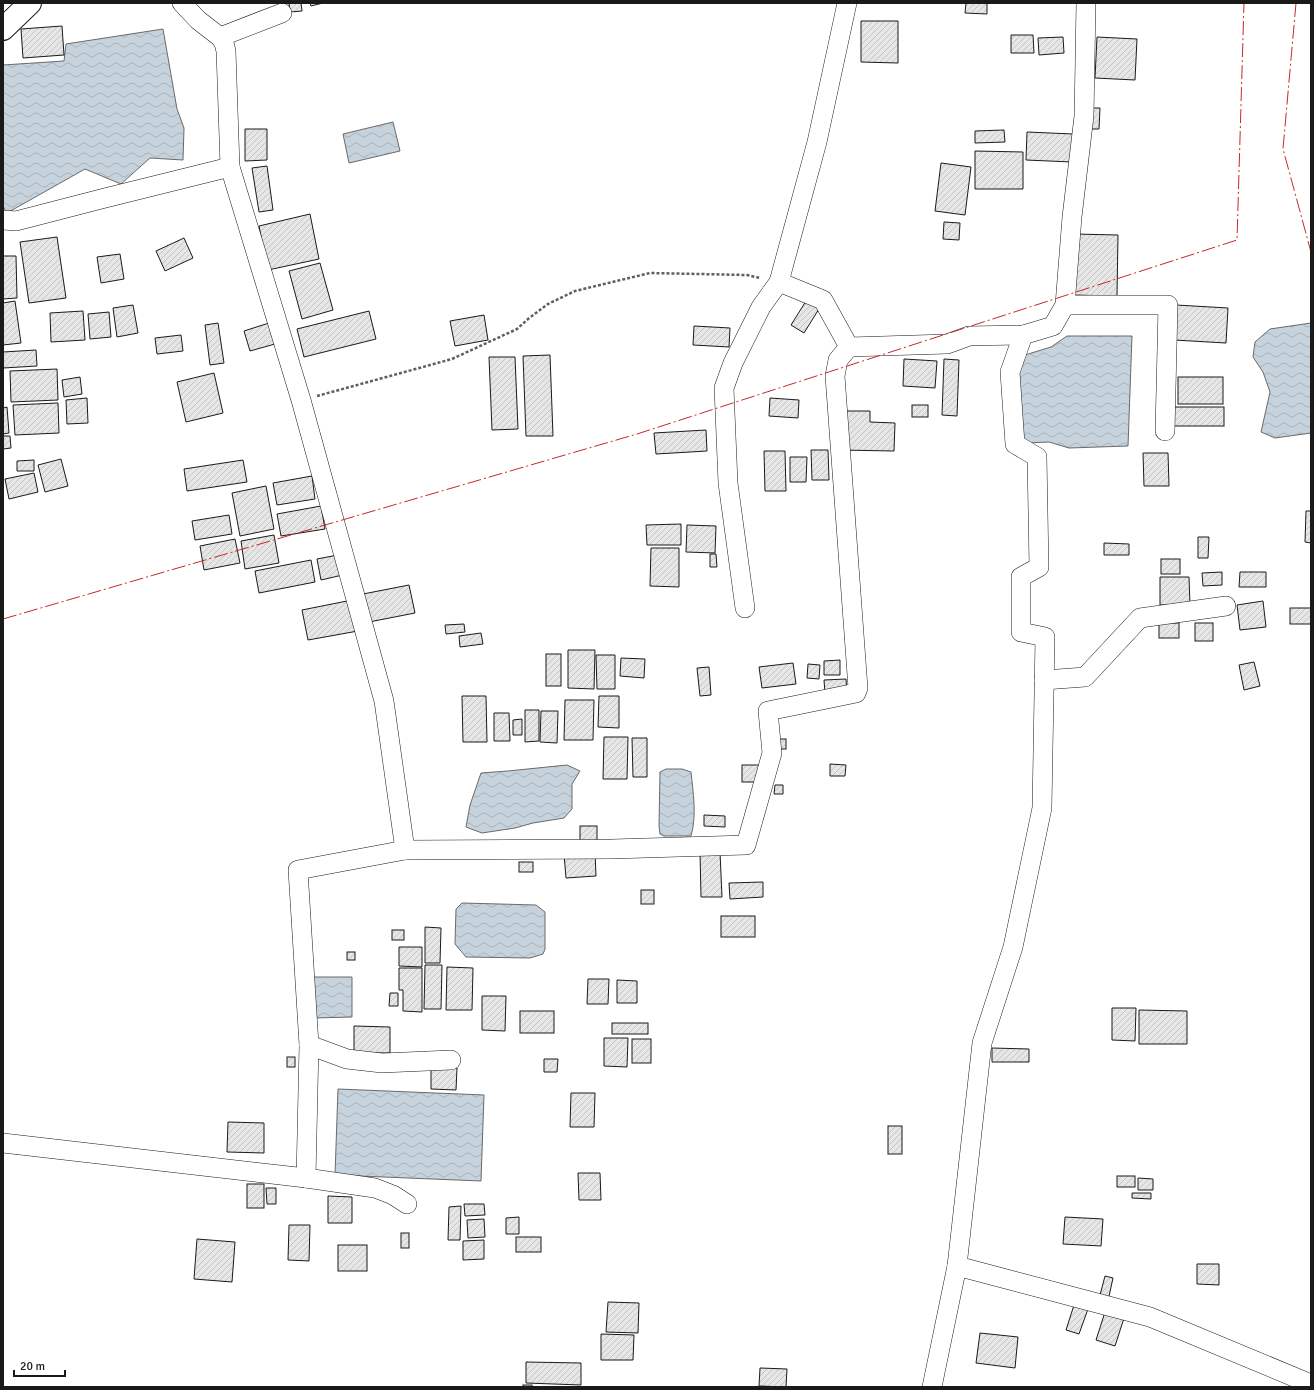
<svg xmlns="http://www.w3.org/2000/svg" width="1314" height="1390" viewBox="0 0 1314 1390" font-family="Signika,sans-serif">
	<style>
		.water { fill: url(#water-waves); stroke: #6a6a6a }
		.building { fill: url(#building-hatch); stroke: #1a1a1a }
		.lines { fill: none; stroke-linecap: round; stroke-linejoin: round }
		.minor-casing { stroke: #1a1a1a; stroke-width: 20 }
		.highway-casing { stroke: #1a1a1a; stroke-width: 24 }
		.path { stroke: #5f5f5f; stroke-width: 2.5; stroke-dasharray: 3 2; stroke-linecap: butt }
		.minor { stroke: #fff; stroke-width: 19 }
		.highway { stroke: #fff; stroke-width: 22 }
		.power { stroke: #c62828; stroke-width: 1; stroke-dasharray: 14 3 2 3; stroke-linecap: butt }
	</style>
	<defs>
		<pattern id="water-waves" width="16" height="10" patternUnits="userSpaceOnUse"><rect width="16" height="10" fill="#c6d2dc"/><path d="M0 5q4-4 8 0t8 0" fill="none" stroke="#aab4bc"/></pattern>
		<pattern id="building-hatch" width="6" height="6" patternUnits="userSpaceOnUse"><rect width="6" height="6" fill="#e6e6e6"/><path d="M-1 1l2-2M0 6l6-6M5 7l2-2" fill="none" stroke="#c5c5c5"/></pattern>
	</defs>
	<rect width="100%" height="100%" fill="#fff"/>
	<!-- water -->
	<g class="water">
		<polygon points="163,29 177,109 184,128 183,160 150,158 121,184 85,169 7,213 3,206 3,65 64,61 66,44"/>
		<polygon points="393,122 400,151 349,163 343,134"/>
		<polygon points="1311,323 1311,433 1275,438 1261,432 1270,392 1263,372 1253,357 1255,342 1270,329"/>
		<polygon points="1067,336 1132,336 1128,446 1069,448 1049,442 1026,443 1018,431 1018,364 1025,355 1051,347"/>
		<polygon points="567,765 580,771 572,784 572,809 564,818 533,823 515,828 482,833 466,827 470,805 481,773 508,771"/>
		<path d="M666 769H682L691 772C693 792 697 815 691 836H664L660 834 659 826 660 772Z"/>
		<polygon points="462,903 536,905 545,912 545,949 543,954 530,958 466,957 455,944 456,909"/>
		<polygon points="313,977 352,977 352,1017 314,1018"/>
		<polygon points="338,1089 484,1095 481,1181 335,1175"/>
	</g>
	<!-- building -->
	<g class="building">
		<polygon points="289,3 301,3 302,11 290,12"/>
		<polygon points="310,3 323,3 311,6"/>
		<polygon points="966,3 987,3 987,14 965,13"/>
		<polygon points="861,21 898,21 898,63 861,62"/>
		<polygon points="62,26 64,55 23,58 21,29"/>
		<polygon points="1011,35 1033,35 1034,53 1011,53"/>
		<polygon points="1063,37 1064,53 1039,55 1038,38"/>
		<polygon points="1097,37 1137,39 1135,80 1095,78"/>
		<polygon points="1086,108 1100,108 1099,129 1086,129"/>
		<polygon points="245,129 267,129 267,160 245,161"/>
		<polygon points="1004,130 1005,142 975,143 975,131"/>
		<polygon points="1027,132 1073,134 1072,162 1026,160"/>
		<polygon points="975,151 1023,152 1023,189 975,189"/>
		<polygon points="941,163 971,167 965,215 935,211"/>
		<polygon points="267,166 273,210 259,212 252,168"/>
		<polygon points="310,214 319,259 268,270 259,226"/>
		<polygon points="944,222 960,223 959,240 943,239"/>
		<polygon points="1074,234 1118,235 1117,296 1072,295"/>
		<polygon points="57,237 66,298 29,303 20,242"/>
		<polygon points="184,238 193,258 165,271 156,251"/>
		<polygon points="120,254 124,279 101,283 97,257"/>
		<polygon points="3,256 16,256 17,298 3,299"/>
		<polygon points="320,263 333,310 302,319 289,271"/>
		<polygon points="15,301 21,343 3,345 3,303"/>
		<polygon points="806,301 819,309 804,333 791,325"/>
		<polygon points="133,305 138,333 117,337 113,308"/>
		<polygon points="1176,305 1228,308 1226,343 1174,340"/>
		<polygon points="83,311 85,340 51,342 50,313"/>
		<polygon points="369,311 376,339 304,357 297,329"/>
		<polygon points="109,312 111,337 90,339 88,314"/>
		<polygon points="484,315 488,340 455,346 450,321"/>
		<polygon points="218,323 224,363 210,365 205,325"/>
		<polygon points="269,323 275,344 250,351 244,331"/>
		<polygon points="694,326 730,328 729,347 693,345"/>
		<polygon points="181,335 183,351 157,354 155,338"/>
		<polygon points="36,350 37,366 3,368 3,352"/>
		<polygon points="550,355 553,436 526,436 523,356"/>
		<polygon points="489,357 515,357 518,429 492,430"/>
		<polygon points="904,359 937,361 935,388 903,386"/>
		<polygon points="944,359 959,360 957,416 942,415"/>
		<polygon points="57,369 58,400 11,402 10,371"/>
		<polygon points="214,373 223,413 186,422 177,382"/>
		<polygon points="80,377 82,394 64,397 62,380"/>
		<rect x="1178" y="377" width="45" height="27"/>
		<polygon points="87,398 88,423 67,424 66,400"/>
		<polygon points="770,398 799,400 798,418 769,416"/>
		<polygon points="58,403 59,433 15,435 13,405"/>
		<rect x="912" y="405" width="16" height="12"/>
		<polygon points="7,407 9,433 3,434 3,408"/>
		<rect x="1174" y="407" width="50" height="19"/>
		<polygon points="840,411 870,411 870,422 895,423 894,451 839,450"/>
		<polygon points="706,430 707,451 656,454 654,433"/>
		<polygon points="3,436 10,436 11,448 3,449"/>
		<polygon points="811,450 828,450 829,480 812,480"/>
		<polygon points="764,451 785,451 786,491 765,491"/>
		<polygon points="1143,453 1168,453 1169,486 1144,486"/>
		<polygon points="790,457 807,457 806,482 790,482"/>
		<polygon points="61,459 68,486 45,492 38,465"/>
		<polygon points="34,460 34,471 17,471 17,461"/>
		<polygon points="243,460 247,482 187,491 184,469"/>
		<polygon points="34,473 38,492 9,499 5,479"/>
		<polygon points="312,476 315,499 277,505 273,483"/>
		<polygon points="266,486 274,529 240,536 232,493"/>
		<polygon points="321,506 325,529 281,536 277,514"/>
		<polygon points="1306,511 1311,511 1311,543 1305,542"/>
		<polygon points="229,515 232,534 195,540 192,521"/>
		<polygon points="681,524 681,545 647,545 646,525"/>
		<polygon points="687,525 716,526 715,553 686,552"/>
		<polygon points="274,535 279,563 245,569 241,541"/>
		<polygon points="1198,537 1209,537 1208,558 1198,558"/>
		<polygon points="235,539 240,563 204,570 200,546"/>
		<polygon points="1104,543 1129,544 1129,555 1104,555"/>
		<polygon points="651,548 679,548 679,587 650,586"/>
		<polygon points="343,554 347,574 321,580 317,559"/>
		<polygon points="710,554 716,554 717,567 710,567"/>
		<rect x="1161" y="559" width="19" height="15"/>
		<polygon points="311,560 315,582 259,593 255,571"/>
		<polygon points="1222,572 1222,585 1203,586 1202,573"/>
		<polygon points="1240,572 1266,572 1266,587 1239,587"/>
		<polygon points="1160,577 1189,577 1190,605 1160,605"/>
		<polygon points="409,585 415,613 369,622 363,594"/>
		<polygon points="352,600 358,631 308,640 302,610"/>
		<polygon points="1263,601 1266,627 1240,630 1237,605"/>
		<rect x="1290" y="608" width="21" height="16"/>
		<rect x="1159" y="623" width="20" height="15"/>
		<rect x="1195" y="623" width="18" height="18"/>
		<polygon points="464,624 465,632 446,634 445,625"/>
		<polygon points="481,633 483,644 460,647 459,636"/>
		<polygon points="568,650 595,650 594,689 568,688"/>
		<rect x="546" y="654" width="15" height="32"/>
		<polygon points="596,655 615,655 615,689 597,689"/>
		<polygon points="621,658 645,659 644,678 620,676"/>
		<polygon points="840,660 840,675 824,675 824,661"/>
		<polygon points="1254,662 1260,686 1244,690 1239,665"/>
		<polygon points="793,663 796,684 762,688 759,667"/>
		<polygon points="808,664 820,665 819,679 807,678"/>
		<polygon points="709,667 711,695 700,696 697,668"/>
		<polygon points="846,679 847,692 825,693 824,680"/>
		<polygon points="462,696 486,696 487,742 463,742"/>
		<polygon points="599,696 619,696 619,728 598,727"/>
		<polygon points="565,700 594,700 593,740 564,740"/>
		<polygon points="525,710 539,710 539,741 525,742"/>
		<polygon points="541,711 558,711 557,743 540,742"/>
		<polygon points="494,713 509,713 510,741 494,741"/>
		<polygon points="522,719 522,735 513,735 513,720"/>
		<polygon points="604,737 628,737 627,779 603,779"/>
		<polygon points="632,738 647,738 647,777 633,777"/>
		<rect x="776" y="739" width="10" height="10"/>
		<polygon points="830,764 846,765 845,776 830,776"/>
		<rect x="742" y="765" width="18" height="17"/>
		<polygon points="775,785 783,785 783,794 774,794"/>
		<polygon points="704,815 725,816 725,827 704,826"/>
		<rect x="580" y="826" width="17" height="15"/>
		<polygon points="595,852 596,876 566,878 564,854"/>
		<polygon points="700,852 720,852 722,897 701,897"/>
		<rect x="519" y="862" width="14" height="10"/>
		<polygon points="763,882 763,897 730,899 729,883"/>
		<rect x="641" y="890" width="13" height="14"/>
		<rect x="721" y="916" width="34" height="21"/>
		<polygon points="425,927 441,928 440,963 425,963"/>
		<rect x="392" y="930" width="12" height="10"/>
		<polygon points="399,947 422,947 422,967 399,966"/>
		<rect x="347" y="952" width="8" height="8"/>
		<polygon points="425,965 442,965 441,1009 424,1009"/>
		<polygon points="447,967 473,968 472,1010 446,1010"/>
		<polygon points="399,968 422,968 422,1012 403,1011 403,990 399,990"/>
		<polygon points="588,979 609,979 608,1004 587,1004"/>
		<polygon points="617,980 637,981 637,1003 617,1003"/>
		<polygon points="390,993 398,993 398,1006 389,1006"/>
		<polygon points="482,996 506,996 505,1031 482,1030"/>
		<polygon points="1112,1008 1136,1008 1135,1041 1112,1040"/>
		<polygon points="1139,1010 1187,1011 1187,1044 1139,1044"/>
		<rect x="520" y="1011" width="34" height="22"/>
		<rect x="612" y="1023" width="36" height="11"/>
		<polygon points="354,1026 390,1027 390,1053 354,1053"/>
		<polygon points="604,1038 628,1038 627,1067 604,1066"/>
		<rect x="632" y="1039" width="19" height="24"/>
		<polygon points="992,1048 1029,1049 1029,1062 992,1062"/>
		<rect x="287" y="1057" width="8" height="10"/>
		<polygon points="544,1059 558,1059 557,1072 544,1072"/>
		<polygon points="431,1068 457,1068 456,1090 431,1089"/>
		<polygon points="571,1093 595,1093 594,1127 570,1127"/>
		<polygon points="228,1122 264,1123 264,1153 227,1152"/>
		<rect x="888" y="1126" width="14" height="28"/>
		<polygon points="578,1173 600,1173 601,1200 579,1200"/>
		<rect x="1117" y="1176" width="18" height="11"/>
		<polygon points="1138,1178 1153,1179 1153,1190 1138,1190"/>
		<rect x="247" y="1184" width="17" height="24"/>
		<polygon points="266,1188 276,1188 276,1204 267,1204"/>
		<polygon points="1132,1193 1151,1193 1151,1199 1132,1198"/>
		<polygon points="328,1196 352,1197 352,1223 328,1223"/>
		<polygon points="464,1204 484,1204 485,1215 465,1216"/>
		<polygon points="461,1206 460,1240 448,1240 449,1207"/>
		<polygon points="519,1217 519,1234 506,1234 506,1218"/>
		<polygon points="1065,1217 1103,1219 1101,1246 1063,1244"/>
		<polygon points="484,1219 485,1237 468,1238 467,1220"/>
		<polygon points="289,1225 310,1225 309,1261 288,1260"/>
		<rect x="401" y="1233" width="8" height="15"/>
		<rect x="516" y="1237" width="25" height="15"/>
		<polygon points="197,1239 235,1242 232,1282 194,1279"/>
		<polygon points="484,1240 484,1259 463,1260 463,1241"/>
		<rect x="338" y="1245" width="29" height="26"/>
		<polygon points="1197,1264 1219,1264 1219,1285 1197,1284"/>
		<polygon points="1105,1276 1113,1278 1108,1301 1099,1299"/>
		<polygon points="608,1302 639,1303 638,1333 606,1332"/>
		<polygon points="1074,1305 1088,1309 1079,1334 1066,1330"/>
		<polygon points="1106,1309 1125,1315 1115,1346 1096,1340"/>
		<polygon points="980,1333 1018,1337 1015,1368 976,1363"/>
		<polygon points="601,1334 634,1335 633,1360 601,1360"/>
		<polygon points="526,1362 581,1363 581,1385 526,1383"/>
		<polygon points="760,1368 787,1369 786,1387 759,1386"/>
		<rect x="523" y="1385" width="9" height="2"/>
	</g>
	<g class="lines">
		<!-- minor casing -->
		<g class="minor-casing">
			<g id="minor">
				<polyline points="220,37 282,13"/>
				<polyline points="3,220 16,221 105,198 230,167"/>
				<polyline points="1065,305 1168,305 1165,431"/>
				<polyline points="849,347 947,344 969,336 1023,335 1053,326 1065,305 1072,217 1084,116 1086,3"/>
				<polyline points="745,608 728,483 724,388 733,363 761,307 779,282"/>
				<polyline points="1044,680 1085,677 1140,618 1226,606"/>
				<polyline points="405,850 612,849 746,845 772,753 768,711 856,693 858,688 835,376 838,360 849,347 823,300 779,282 817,142 847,3"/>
				<polyline points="309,1045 347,1059 382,1063 451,1060"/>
				<polyline points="3,1143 306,1178 309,1045 298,870 405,850 384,701 301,400 230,167 226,51 224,43 220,37 198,20 182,3"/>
				<polyline points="306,1178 375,1188 393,1195 407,1204"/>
				<polyline points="957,1266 1150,1317 1311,1384"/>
				<polyline points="932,1387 957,1266 982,1043 1013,947 1042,808 1045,637 1021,632 1021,577 1039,567 1037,457 1015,444 1010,372 1023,335"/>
			</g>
		</g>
		<!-- highway casing -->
		<g class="highway-casing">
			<polyline id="highway" points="3,29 30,3"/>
		</g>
		<!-- path -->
		<polyline class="path" points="317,396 452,359 517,329 528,319 548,304 575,291 650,273 747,275 760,278"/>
		<!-- minor -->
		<use href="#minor" class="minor"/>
		<!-- highway -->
		<use href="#highway" class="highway"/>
		<!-- power -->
		<g class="power">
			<polyline points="1296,3 1283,149 1311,252"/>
			<polyline points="3,619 637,434 1237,240 1244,3"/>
		</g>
	</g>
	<!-- border -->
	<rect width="1314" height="1390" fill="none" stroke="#1a1a1a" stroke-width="8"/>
	<!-- scale -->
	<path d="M14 1370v6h51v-6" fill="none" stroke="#1a1a1a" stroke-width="2"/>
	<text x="20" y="1370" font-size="12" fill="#1a1a1a" stroke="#ffffff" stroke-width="3" paint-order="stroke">20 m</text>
</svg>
